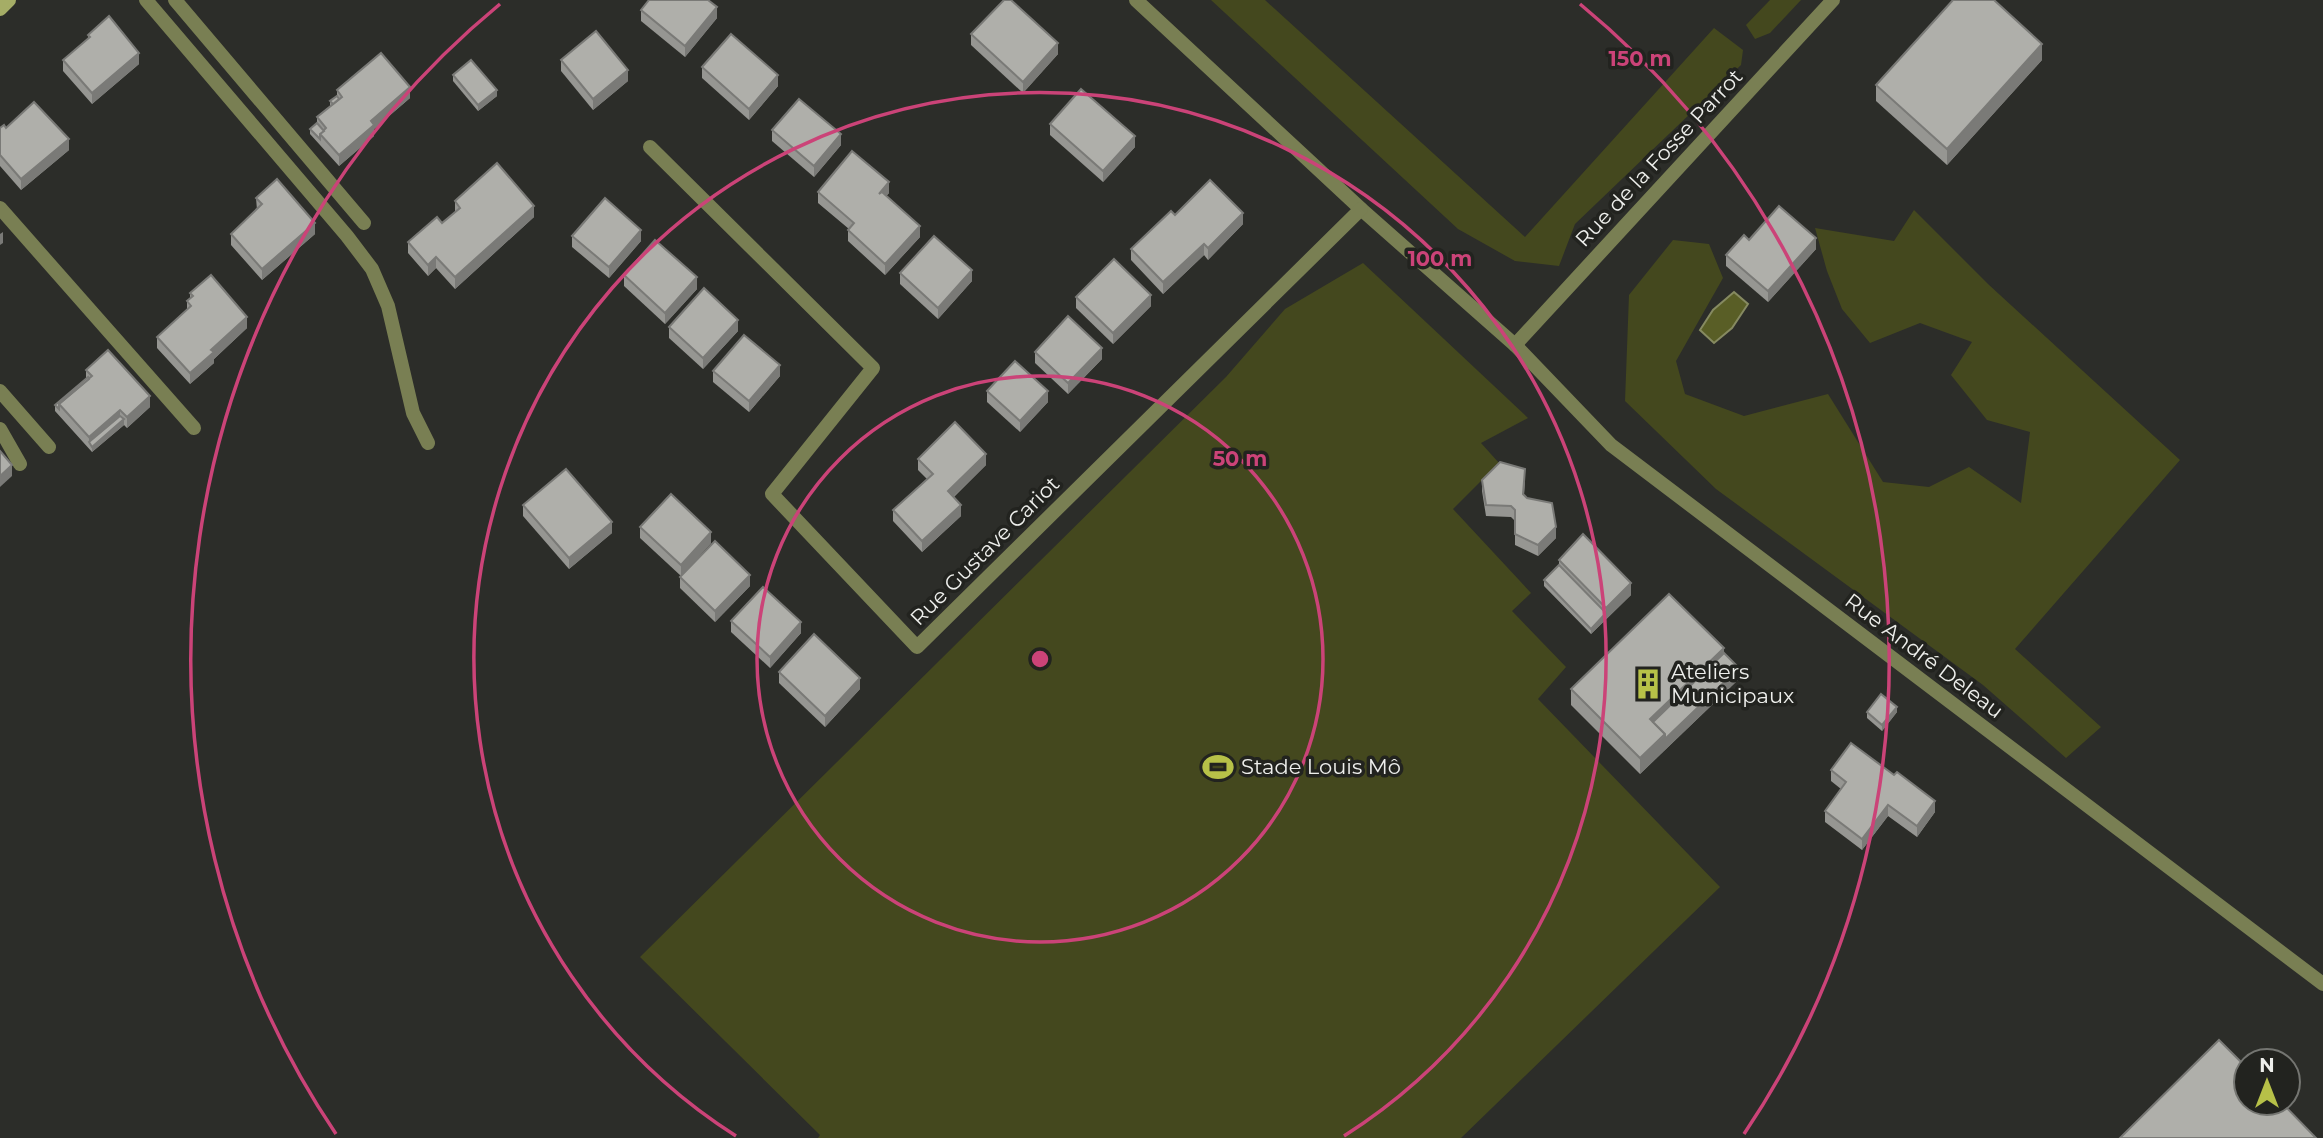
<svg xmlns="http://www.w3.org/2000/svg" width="2323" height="1138" viewBox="0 0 2323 1138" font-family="Montserrat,sans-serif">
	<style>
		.green { fill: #44481e }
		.water { fill: #595e26; stroke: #868a61; stroke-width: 2 }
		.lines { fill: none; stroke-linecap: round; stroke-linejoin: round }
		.lane { stroke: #797f53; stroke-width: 14 }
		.street { stroke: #797f53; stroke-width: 14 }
		.secondary { stroke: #a5ad66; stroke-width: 14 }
		.wall { fill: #969692 }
		.shaded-wall { fill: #7a7a77 }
		.building { fill: #afafaa; stroke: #7a7a77; stroke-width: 2 }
		.ring { fill: none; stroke: #cb4378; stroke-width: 3.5 }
		.labels { text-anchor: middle; stroke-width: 7; stroke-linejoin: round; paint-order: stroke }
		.street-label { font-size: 21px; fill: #eeefec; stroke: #22231f }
		.poi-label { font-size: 21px; fill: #eeefec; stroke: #22231f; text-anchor: start }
		.centre { fill: #cb4378; stroke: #22231f; stroke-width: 3.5 }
		.ring-label { font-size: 21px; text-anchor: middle; font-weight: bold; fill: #cb4378; stroke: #22231f; stroke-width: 7; stroke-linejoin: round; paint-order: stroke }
	</style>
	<rect width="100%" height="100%" fill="#2c2d29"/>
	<!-- green -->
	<g class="green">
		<polygon points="1211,0 1265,0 1525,237 1714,28 1743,50 1741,65 1575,224 1559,266 1515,261 1458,229"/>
		<polygon points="1770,0 1801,0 1770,33 1755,39 1746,25"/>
		<polygon points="1914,210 1988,284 2180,460 2015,649 2101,727 2066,758 1983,685 1716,489 1625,401 1629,295 1673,240 1709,244 1723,278 1676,361 1685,394 1744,416 1828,394 1883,482 1929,487 1969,467 2021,503 2030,432 1987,420 1951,375 1972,342 1920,323 1870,343 1842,309 1827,271 1815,228 1894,241"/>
		<polygon points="1363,263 1528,418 1481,443 1499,463 1453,509 1531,593 1512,611 1566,667 1538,699 1720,887 1461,1138 818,1138 820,1135 640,957 1226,377 1285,309"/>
	</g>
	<!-- water -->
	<polygon class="water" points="1734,292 1748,304 1732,328 1714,343 1700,330 1713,310"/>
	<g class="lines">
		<!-- lane -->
		<g class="lane">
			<polyline points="146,0 347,236 372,269 388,306 413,413 428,443"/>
			<polyline points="175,0 364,223"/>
			<polyline points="0,208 194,428"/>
			<polyline points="0,391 49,447"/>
			<polyline points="0,429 20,464"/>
		</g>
		<!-- street -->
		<g class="street">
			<polyline points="1136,0 1361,209 1515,345 1611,445 2323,984"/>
			<polyline points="650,147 873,368 772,494 917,647 1361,209"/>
			<polyline points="1515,345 1833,0"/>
		</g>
		<!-- secondary -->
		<polyline class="secondary" points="0,9 9,0"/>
	</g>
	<!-- wall -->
	<g class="wall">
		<polygon points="641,10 717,18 685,57 641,21"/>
		<polygon points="971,34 1058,54 1023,93 971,45"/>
		<polygon points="88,35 139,64 92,104 63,71 63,60 88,39"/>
		<polygon points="561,60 628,81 593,110 561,71"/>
		<polygon points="2042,60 1947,165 1876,101 1876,85"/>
		<polygon points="702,67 778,86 749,120 702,78"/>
		<polygon points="453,75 497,96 478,111 453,81"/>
		<polygon points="337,90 410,98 374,129 374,136 339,166 310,134 310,129 317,123 317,117 330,106 330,101 337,96"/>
		<polygon points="1050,124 1135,147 1103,182 1050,135"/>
		<polygon points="0,128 6,128 69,150 21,190 0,166"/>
		<polygon points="772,130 841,145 814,177 772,141"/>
		<polygon points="818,192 889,193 886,196 920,237 885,275 848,241 848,230 849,229 818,203"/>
		<polygon points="256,198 315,234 262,280 231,245 231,234 257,210"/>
		<polygon points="455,201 534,217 455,289 436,268 428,276 408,253 408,242 442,223 455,212"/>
		<polygon points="1175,215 1243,224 1208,260 1204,255 1163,294 1131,260 1131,249"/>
		<polygon points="572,236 641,241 609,278 572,247"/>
		<polygon points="1749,240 1816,249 1768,302 1726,266 1726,255"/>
		<polygon points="900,273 972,281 938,319 900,284"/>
		<polygon points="624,275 697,289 665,324 624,286"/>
		<polygon points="190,293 247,328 214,359 214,363 190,384 157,348 157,337 187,309 187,301 190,299"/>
		<polygon points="1076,297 1151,306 1113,344 1076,308"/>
		<polygon points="669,327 738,331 703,369 669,338"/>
		<polygon points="1035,352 1102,359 1068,394 1035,363"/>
		<polygon points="86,370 150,407 127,428 124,425 92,452 55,411 55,405 86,379"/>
		<polygon points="713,371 780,376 749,412 713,382"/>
		<polygon points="987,391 1048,402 1020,432 987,402"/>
		<polygon points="918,459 986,465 954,497 961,516 922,552 893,521 893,510 927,479 918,470"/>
		<polygon points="1482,480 1525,481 1524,495 1556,538 1538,556 1515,545 1515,521 1511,517 1486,516 1482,491"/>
		<polygon points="523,505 612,533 569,569 523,516"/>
		<polygon points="640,527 711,543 681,576 640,538"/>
		<polygon points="1559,560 1631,595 1591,634 1544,586 1544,580 1559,565"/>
		<polygon points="680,577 750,586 715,622 680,588"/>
		<polygon points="731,621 801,633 770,668 731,632"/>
		<polygon points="1724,653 1739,679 1640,774 1571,705 1571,689"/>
		<polygon points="779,672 860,689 825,727 779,683"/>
		<polygon points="1867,712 1897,712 1882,731 1867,718"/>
		<polygon points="1831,770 1935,812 1917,837 1888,816 1862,850 1825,822 1825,811 1841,789 1831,781"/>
	</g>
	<!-- shaded-wall -->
	<g class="shaded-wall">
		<polygon points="717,7 717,18 685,57 685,46"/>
		<polygon points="1058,43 1058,54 1023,93 1023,82"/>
		<polygon points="2042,44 2042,60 1947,165 1947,149"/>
		<polygon points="139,53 139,64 92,104 92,93"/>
		<polygon points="628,70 628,81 593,110 593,99"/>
		<polygon points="778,75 778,86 749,120 749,109"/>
		<polygon points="410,87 410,98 374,129 374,136 339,166 339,155 371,121"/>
		<polygon points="497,90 497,96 478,111 478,105"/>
		<polygon points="841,134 841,145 814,177 814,166"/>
		<polygon points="1135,136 1135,147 1103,182 1103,171"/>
		<polygon points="69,139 69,150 21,190 21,179"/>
		<polygon points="889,182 889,193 879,205 879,194"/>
		<polygon points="534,206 534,217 455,289 455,277"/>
		<polygon points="1243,213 1243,224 1208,260 1208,248"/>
		<polygon points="315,223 315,234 262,280 262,269"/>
		<polygon points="920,226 920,237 885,275 885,264"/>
		<polygon points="641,230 641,241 609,278 609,267"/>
		<polygon points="3,232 3,243 0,245 0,234"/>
		<polygon points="1816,238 1816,249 1768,302 1768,291"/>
		<polygon points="1204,244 1204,255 1163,294 1163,282"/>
		<polygon points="436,257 436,268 428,276 428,265"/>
		<polygon points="972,270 972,281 938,319 938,308"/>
		<polygon points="697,277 697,289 665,324 665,313"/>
		<polygon points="1151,295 1151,306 1113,344 1113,333"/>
		<polygon points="247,317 247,328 214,359 214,363 190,384 190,373 211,350"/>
		<polygon points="738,320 738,331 703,369 703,358"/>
		<polygon points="1102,348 1102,359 1068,394 1068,383"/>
		<polygon points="780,365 780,376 749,412 749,401"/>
		<polygon points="1048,391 1048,402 1020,432 1020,421"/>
		<polygon points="150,396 150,407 127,428 127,417"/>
		<polygon points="120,410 120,421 89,442 89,437"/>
		<polygon points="124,419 124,425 92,452 92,447"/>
		<polygon points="986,454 986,465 948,502 948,491"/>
		<polygon points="12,465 12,476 0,487 0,476"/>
		<polygon points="961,505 961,516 922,552 922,541"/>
		<polygon points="612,522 612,533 569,569 569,558"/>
		<polygon points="1556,527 1556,538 1538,556 1538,545"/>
		<polygon points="711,532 711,543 681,576 681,565"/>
		<polygon points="750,575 750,586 715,622 715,611"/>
		<polygon points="1631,583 1631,595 1591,634 1591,629 1606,613 1606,608"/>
		<polygon points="801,622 801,633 770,668 770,657"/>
		<polygon points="1724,648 1724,664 1656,730 1650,719"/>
		<polygon points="1739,668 1739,679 1640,774 1640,758"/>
		<polygon points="860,678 860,689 825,727 825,716"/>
		<polygon points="1897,707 1897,712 1882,731 1882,725"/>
		<polygon points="1935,801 1935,812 1917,837 1917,826"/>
		<polygon points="1888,805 1888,816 1862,850 1862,839"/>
	</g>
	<!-- building -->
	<g class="building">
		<polygon points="649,0 708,0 717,7 685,46 641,10"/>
		<polygon points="1004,0 1011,0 1058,43 1023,82 971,34"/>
		<polygon points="1953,0 1994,0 2042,44 1947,149 1876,85"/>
		<polygon points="109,16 139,53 92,93 63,60 90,37 88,35"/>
		<polygon points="596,31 628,70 593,99 561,60"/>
		<polygon points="731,34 778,75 749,109 702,67"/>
		<polygon points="381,53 410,87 371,121 374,125 339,155 320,134 326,128 317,117 342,97 337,90"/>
		<polygon points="471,60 497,90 478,105 453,75"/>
		<polygon points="1081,89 1135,136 1103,171 1050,124"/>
		<polygon points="337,96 339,99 333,104 330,101"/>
		<polygon points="799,99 841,134 814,166 772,130"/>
		<polygon points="34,102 69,139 21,179 0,155 0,128 4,125 6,128"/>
		<polygon points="317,123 324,131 320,134 320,139 310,129"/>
		<polygon points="852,151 889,182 879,194 882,192 920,226 885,264 848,230 854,223 818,192"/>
		<polygon points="497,163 534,206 455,277 436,257 428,265 408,242 437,217 442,223 460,208 455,201"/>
		<polygon points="277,179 315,223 262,269 231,234 262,204 256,198"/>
		<polygon points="1210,180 1243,213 1208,248 1204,244 1163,282 1131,249 1171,211 1175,215"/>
		<polygon points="605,198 641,230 609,267 572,236"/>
		<polygon points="1779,206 1816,238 1768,291 1726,255 1744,235 1749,240"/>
		<polygon points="934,236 972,270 938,308 900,273"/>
		<polygon points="655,240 697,277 665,313 624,275"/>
		<polygon points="1114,259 1151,295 1113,333 1076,297"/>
		<polygon points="211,275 247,317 211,350 214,352 190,373 157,337 191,306 187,301 193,296 190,293"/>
		<polygon points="704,288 738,320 703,358 669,327"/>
		<polygon points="1068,316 1102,348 1068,383 1035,352"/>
		<polygon points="744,335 780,365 749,401 713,371"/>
		<polygon points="108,350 150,396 127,417 120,410 89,437 59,404 92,376 86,370"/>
		<polygon points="1015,361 1048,391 1020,421 987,391"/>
		<polygon points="88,377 89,379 59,404 59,409 55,405"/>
		<polygon points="120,416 124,419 92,447 89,442"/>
		<polygon points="955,422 986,454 948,491 961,505 922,541 893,510 933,474 918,459"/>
		<polygon points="0,451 12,465 0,476"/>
		<polygon points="1500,462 1525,469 1523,494 1527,498 1552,503 1556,527 1538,545 1515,534 1515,510 1511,506 1486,505 1482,480"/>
		<polygon points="566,469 612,522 569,558 523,505"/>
		<polygon points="671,494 711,532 681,565 640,527"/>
		<polygon points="1583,534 1631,583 1606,608 1559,560"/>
		<polygon points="715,541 750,575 715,611 680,577"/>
		<polygon points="1559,565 1606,613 1591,629 1544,580"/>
		<polygon points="763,587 801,622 770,657 731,621"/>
		<polygon points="1669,594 1724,648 1650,719 1665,734 1640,758 1571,689"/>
		<polygon points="814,634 860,678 825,716 779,672"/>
		<polygon points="1724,653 1739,668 1665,739 1665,734 1653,722"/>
		<polygon points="1881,694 1897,707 1882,725 1867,712"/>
		<polygon points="1851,743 1894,775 1897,772 1935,801 1917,826 1888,805 1862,839 1825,811 1846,782 1831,770"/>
		<polygon points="2219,1040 2246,1067 2246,1103 2282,1103 2316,1138 2120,1138"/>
	</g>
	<!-- distance rings -->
	<g class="ring">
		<circle cx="1040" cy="659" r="283"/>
		<path d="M736 1136A566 566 0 1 1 1344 1136"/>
		<path d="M336 1134A849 849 0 0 1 500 4M1580 4A849 849 0 0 1 1744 1134"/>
	</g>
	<!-- icons -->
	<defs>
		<g id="building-bare" transform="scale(2.415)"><path d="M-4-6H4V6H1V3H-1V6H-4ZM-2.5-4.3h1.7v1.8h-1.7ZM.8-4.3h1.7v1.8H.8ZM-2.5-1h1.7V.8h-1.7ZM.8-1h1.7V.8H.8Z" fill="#b7c148" stroke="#22231f" stroke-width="2.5" paint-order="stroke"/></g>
		<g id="stadium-bare" transform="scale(2.415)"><path d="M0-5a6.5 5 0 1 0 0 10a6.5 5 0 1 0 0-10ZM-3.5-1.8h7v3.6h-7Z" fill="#b7c148" stroke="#22231f" stroke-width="2.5" paint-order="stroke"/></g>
	</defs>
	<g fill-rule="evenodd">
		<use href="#building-bare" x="1648" y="684"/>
		<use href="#stadium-bare" x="1218" y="767"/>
	</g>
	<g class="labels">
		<!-- street labels -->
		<g class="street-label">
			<text transform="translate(1659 158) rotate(-47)" y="7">Rue de la Fosse Parrot</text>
			<text transform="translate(985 551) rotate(-45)" y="7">Rue Gustave Cariot</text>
			<text transform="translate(1924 656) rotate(37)" y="7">Rue André Deleau</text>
		</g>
		<!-- poi labels -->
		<g class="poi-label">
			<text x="1671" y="679">Ateliers<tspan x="1671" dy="24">Municipaux</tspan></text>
			<text x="1241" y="774">Stade Louis Mô</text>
		</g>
	</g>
	<circle cx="1040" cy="659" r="10" class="centre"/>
	<g class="ring-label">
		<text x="1640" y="66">150 m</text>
		<text x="1440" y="266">100 m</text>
		<text x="1240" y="466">50 m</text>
	</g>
	<!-- north arrow -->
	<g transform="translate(2267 1082)"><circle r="33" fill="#22231f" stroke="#747571" stroke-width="2"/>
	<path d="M0-5L12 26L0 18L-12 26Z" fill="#b7c148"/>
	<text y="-10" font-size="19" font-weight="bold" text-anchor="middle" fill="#eeefec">N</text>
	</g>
</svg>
